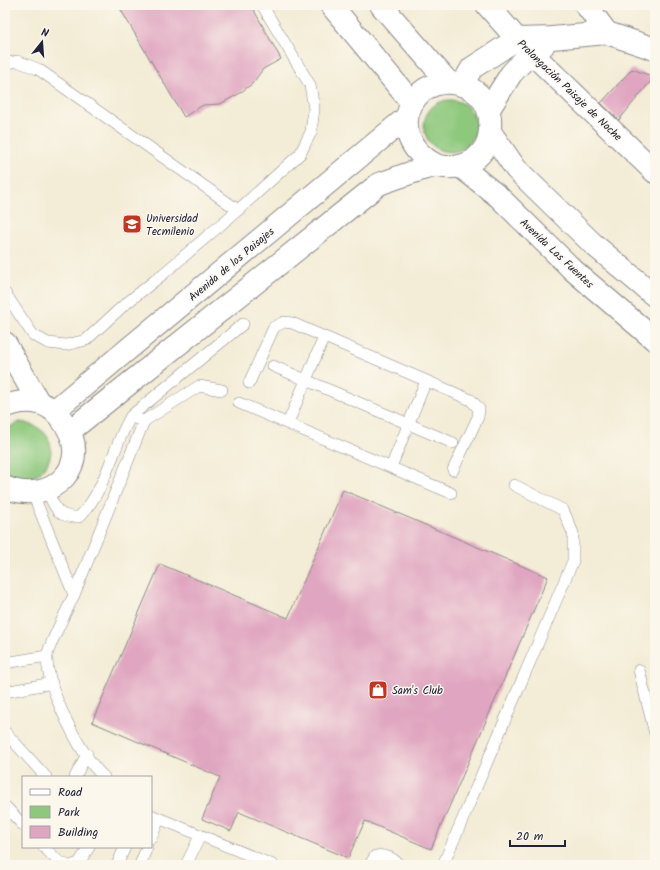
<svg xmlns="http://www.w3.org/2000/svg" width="660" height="870" viewBox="0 0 660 870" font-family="Kalam,sans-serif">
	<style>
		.green { fill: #8dc87c; stroke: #58755c }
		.building { fill: #e0a5c0 }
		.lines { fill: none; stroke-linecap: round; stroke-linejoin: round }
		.service-casing { stroke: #8a8788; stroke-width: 12 }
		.minor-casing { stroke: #8a8788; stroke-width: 24 }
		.tertiary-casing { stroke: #8a8788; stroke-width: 24 }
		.service { stroke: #fff; stroke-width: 11 }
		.minor { stroke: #fff; stroke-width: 22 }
		.tertiary { stroke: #fff; stroke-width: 22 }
		.labels { text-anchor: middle; stroke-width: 3; stroke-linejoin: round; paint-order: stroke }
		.street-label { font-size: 11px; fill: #22223b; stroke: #fbf7ec }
		.poi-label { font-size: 11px; fill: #22223b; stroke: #fbf7ec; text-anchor: start }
	</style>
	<rect width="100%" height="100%" fill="#fbf7ec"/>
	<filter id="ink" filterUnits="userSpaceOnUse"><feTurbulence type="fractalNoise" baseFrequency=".025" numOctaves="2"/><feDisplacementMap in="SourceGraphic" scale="8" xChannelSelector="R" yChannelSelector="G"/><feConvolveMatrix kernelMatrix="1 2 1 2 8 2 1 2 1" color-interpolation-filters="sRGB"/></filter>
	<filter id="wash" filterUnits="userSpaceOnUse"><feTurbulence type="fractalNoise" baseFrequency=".012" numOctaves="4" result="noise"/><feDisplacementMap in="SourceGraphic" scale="16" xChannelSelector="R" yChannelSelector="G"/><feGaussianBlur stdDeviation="0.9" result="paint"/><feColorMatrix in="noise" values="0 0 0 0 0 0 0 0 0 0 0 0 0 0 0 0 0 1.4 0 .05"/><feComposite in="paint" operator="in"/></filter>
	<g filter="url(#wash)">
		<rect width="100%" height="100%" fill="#f3ecd6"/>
		<!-- green -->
		<g class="green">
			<circle cx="450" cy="126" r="26"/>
			<path d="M20 422C78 430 44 500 5 472V429Z"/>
		</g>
		<g id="blocks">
			<!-- building -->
			<g class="building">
				<polygon points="118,5 251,5 281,59 263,69 252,84 237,95 220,104 203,105 184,117"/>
				<polygon points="632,69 654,77 619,120 601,103"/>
				<polygon points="343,490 548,577 431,849 365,821 348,858 239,812 231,831 202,819 220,777 92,722 160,564 288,618"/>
			</g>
		</g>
	</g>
	<g filter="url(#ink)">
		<use href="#blocks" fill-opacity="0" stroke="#8a8788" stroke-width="1"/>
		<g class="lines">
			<!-- service casing -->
			<g class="service-casing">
				<g id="service">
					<polyline points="5,64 17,61 38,69 238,210"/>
					<polyline points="5,293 33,335 48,343 66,345 86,340 123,306 163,274 238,210 300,154 311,132 314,109 310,85 262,5"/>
					<polyline points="273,366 453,443"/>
					<polyline points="249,383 274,327 284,322 292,323 471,400 479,409 478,417 453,470"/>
					<polyline points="239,403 451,493"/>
					<polyline points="137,419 144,421 199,386 222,390"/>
					<polyline points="288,423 324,337"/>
					<polyline points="391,467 426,381"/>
					<path d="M47 490C55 508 57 518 79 517 106 491 112 448 131 416L243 324"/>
					<path d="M33 494 74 595C69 606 48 647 47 656 46 687 81 757 104 777"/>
					<polyline points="74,595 144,421"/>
					<polyline points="5,663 47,656"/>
					<polyline points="639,670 655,734"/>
					<polyline points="5,692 52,683"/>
					<polyline points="5,732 46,777"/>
					<polyline points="75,777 87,754"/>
					<polyline points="5,806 23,825"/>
					<polyline points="151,815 273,865"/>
					<polyline points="151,838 159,819"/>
					<polyline points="44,847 58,861 66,865"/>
					<polyline points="73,865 79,863 89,847"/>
					<polyline points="117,865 125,847"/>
					<polyline points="140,865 147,847"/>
					<polyline points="186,865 200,836"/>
					<path d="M370 865 375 856C384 854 394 858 399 865"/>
					<polyline points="443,865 573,561 573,533 563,510 514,485"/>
				</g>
			</g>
			<!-- minor casing -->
			<g class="minor-casing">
				<g id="minor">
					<polyline points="487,5 517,39 655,172"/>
					<polyline points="586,5 607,33"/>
					<polyline points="462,85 472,68 517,39 552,38 607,33 655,49"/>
					<polyline points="489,109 511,74 522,62 543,46"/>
				</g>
			</g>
			<!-- tertiary casing -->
			<g class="tertiary-casing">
				<g id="tertiary">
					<polyline points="331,5 412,103"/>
					<polyline points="381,5 448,82"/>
					<polyline points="491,133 516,169 593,244 655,296"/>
					<polyline points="460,166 499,197 573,270 655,340"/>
					<polyline points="5,343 39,403"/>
					<path d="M5 406C11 405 17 402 23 402 39 400 53 407 62 420 96 462 53 508 5 487"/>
					<polyline points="55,410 407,117"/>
					<path d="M71 430 379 184C397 178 416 170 434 166 438 165 442 167 446 167 455 168 468 165 475 159 489 147 491 135 490 118 488 106 482 95 471 89 417 61 377 135 436 165"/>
				</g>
			</g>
			<!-- service -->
			<use href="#service" class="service"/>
			<!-- minor -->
			<use href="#minor" class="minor"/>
			<!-- tertiary -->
			<use href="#tertiary" class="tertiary"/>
		</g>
	</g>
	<!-- icons -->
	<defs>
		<g id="university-square" transform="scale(1)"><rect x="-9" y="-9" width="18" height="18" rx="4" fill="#c8321e" stroke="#fbf7ec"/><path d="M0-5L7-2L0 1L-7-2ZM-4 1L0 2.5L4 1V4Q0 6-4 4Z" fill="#fff"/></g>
		<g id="shop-square" transform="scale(1)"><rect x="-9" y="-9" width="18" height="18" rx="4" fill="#c8321e" stroke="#fbf7ec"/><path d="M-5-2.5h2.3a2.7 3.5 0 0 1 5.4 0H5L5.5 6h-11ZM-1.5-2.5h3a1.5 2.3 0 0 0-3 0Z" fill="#fff"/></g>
	</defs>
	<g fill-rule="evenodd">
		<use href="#university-square" x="132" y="224"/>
		<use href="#shop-square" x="378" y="690"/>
	</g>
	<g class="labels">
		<!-- street labels -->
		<g class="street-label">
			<text transform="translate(570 90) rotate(44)" y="4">Prolongación Paisaje de Noche</text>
			<text transform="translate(557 253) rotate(43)" y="4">Avenida Las Fuentes</text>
			<text transform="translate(231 264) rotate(-40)" y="4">Avenida de los Paisajes</text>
		</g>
		<!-- poi labels -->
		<g class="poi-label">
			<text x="146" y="222">Universidad<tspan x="146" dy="13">Tecmilenio</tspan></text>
			<text x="392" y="694">Sam's Club</text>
		</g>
	</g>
	<!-- margin -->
	<rect width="660" height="870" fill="none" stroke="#fbf7ec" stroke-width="20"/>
	<!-- legend -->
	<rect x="22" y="776" width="130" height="72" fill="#fbf7ec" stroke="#a4a2a5"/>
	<rect x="30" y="789" width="20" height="6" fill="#ffffff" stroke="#a4a2a5"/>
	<text x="58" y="796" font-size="12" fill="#22223b">Road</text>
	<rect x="30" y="806" width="20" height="12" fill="#8dc87c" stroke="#a4a2a5"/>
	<text x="58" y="816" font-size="12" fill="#22223b">Park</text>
	<rect x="30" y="826" width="20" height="12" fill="#e0a5c0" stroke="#a4a2a5"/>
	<text x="58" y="836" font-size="12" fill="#22223b">Building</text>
	<!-- north arrow -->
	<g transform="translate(42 42) rotate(17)" stroke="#fbf7ec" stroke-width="3" paint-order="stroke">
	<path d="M0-3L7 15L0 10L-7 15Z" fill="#22223b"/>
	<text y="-6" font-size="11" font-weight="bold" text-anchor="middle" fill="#22223b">N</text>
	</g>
	<!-- scale -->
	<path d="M510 840v6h55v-6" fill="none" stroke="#22223b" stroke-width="2"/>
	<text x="516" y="840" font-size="12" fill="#22223b" stroke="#fbf7ec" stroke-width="3" paint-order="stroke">20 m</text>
</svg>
